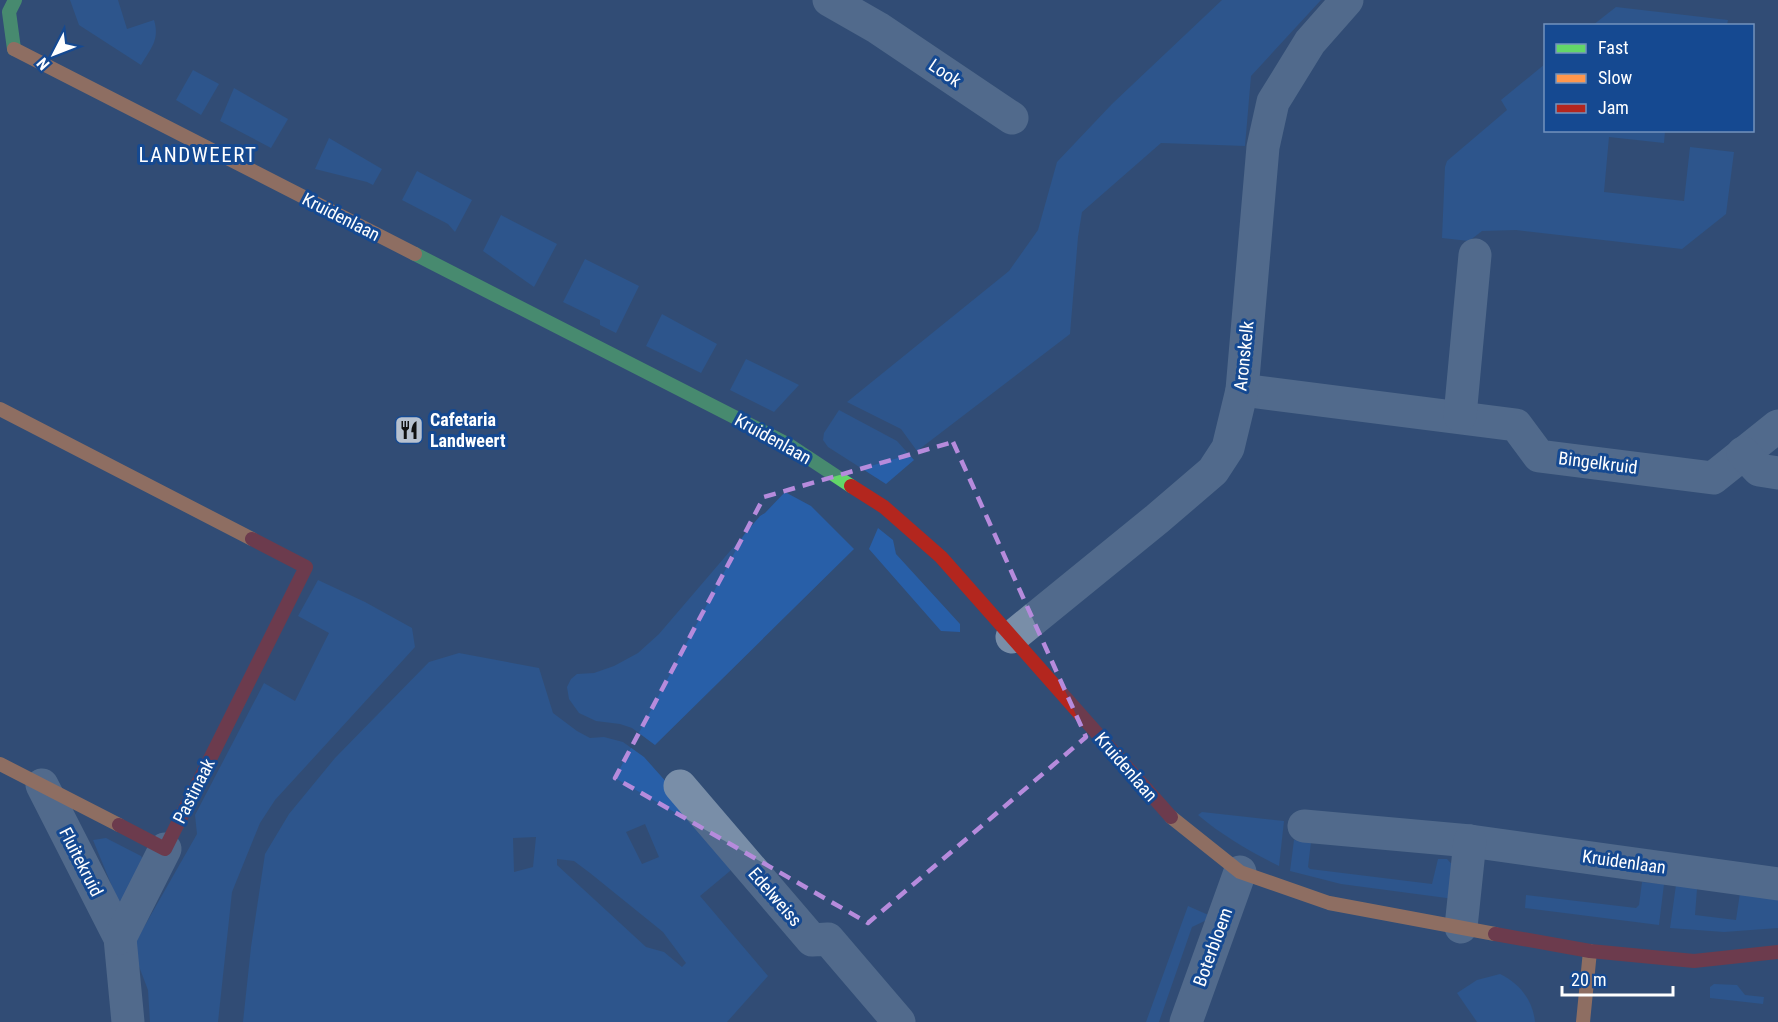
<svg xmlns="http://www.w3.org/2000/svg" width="1778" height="1022" viewBox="0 0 1778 1022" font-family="'Roboto Condensed',sans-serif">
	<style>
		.green { fill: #285fa8; fill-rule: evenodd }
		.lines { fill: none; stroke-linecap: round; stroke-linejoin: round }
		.street { stroke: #798ea8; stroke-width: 33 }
		.fast { stroke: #63d668; stroke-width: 14 }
		.slow { stroke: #ff974d; stroke-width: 14 }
		.jam { stroke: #b3261e; stroke-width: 14 }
		.marked { fill: none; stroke: #b68bdc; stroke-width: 4.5; stroke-dasharray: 12 8; stroke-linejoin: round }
		.labels { text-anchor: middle; stroke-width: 6; stroke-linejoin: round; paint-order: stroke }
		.street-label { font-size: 18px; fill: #fff; stroke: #154991 }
		.poi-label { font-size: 18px; font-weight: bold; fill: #fff; stroke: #154991; text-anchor: start }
		.quarter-label { font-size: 21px; letter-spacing: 1.5px; fill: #fff; stroke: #154991 }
	</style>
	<rect width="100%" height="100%" fill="#314d75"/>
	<!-- green -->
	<g class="green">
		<path d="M70 0H118L127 29 154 20C160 40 151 48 141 65L79 25Z"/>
		<polygon points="1222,0 1321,0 1251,76 1245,146 1161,143 1082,212 1078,237 1070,334 917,451 901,429 847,402 1009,271 1038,230 1057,162 1112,104"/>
		<polygon points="1616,7 1728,20 1727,25 1593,25"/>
		<polygon points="1545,64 1546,130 1665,131 1664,143 1609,137 1604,192 1684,201 1690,147 1734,152 1726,214 1682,249 1516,230 1482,231 1469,241 1442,238 1445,167 1447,161 1507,110 1501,100"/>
		<polygon points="193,70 219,84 201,115 176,100"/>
		<polygon points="234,88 288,119 271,148 220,121"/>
		<polygon points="329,138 382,169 373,185 367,182 315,169"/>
		<polygon points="417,171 472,200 455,232 448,224 402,200"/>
		<polygon points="501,215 557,244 534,287 483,251"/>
		<polygon points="585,259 639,286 616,333 600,325 600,320 563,302"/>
		<polygon points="662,314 717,344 701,373 646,346"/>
		<polygon points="746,359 799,385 774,412 730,390"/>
		<polygon points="839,410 897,441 914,460 886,484 828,447 823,440 824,433"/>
		<polygon points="785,492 811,506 854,549 655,745 632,728 620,724 596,721 579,713 569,699 567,687 571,679 577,674 594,673 614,666 638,653 659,634 760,516 765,513"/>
		<polygon points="878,528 893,540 896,554 960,624 960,632 941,631 869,549"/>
		<polygon points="318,580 365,602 412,628 415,647 275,800 260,823 232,892 218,1022 150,1022 148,990 132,948 197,834 195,815 264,683 295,701 329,633 298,616"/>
		<path d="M459 653 539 668 553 713 577 731 590 738 604 737 623 742 644 757 734 858 730 871 700 896 768 976 727 1022H243L251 947 265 854 289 814 335 758 429 662ZM645 824 659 857 642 864 626 832ZM536 837 533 867 514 872 513 838ZM557 859 574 861 590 873 663 932 686 963 682 967 664 952 646 947 557 865Z"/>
		<path d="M1202 812 1284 821 1279 866C1249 851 1223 836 1198 815Z"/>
		<polygon points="106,838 141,856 146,866 128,900 118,901 93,840"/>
		<polygon points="1294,840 1311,842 1308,867 1310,869 1432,884 1438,859 1447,859 1458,871 1454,899 1341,884 1290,871"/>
		<polygon points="1642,882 1664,884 1659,925 1525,908 1526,895 1636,908 1639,905"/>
		<polygon points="1676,885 1697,889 1695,915 1736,920 1740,893 1778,898 1778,928 1724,932 1670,928"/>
		<polygon points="1188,906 1213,917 1192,927 1159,1022 1146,1022"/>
		<path d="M1500 974C1519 983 1533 1000 1535 1022H1477L1457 993 1477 980Z"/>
		<polygon points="1714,984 1737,985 1745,995 1764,997 1763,1004 1710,998 1710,987"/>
	</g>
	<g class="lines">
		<!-- street -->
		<g class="street">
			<polyline points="829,0 878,28 1012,118"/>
			<polyline points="1242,390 1516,425 1539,456 1713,478 1778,426"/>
			<polyline points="1460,416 1475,255"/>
			<polyline points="1743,453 1759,470 1778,473"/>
			<polyline points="1012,637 1157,519 1213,471 1228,448 1242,390 1263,147 1273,102 1310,42 1347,0"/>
			<polyline points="42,785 120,938 128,1022"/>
			<polyline points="680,786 812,940 828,939 899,1022"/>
			<polyline points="1304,826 1470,841 1778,884"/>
			<polyline points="1461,927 1470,841"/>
			<polyline points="120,938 165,849"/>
			<polyline points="1186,1022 1240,872"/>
		</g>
		<!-- fast -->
		<g class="fast">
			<polyline points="14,49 9,12 15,0"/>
			<polyline points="415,254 789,445 851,486"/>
		</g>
		<!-- slow -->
		<g class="slow">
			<polyline points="14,49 415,254"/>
			<polyline points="0,409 252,539"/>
			<polyline points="0,764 119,825"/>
			<polyline points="1171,817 1240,872 1329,903 1495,934"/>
			<polyline points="1583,1022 1590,951"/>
		</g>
		<!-- jam -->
		<g class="jam">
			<polyline points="851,486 884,507 941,557 1171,817"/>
			<polyline points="119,825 165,849 306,567 252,539"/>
			<polyline points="1495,934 1590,951 1694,961 1778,952"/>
		</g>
	</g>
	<!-- marked area -->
	<path d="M0 0H1778V1022H0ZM953 442 1086 737 868 923 615 778 764 497Z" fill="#314d75" fill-opacity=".55" fill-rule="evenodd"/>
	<path class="marked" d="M953 442 1086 737 868 923 615 778 764 497Z"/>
	<!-- icons -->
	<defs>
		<g id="restaurant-square" transform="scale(1.5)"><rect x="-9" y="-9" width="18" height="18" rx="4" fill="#b7c1cf" stroke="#154991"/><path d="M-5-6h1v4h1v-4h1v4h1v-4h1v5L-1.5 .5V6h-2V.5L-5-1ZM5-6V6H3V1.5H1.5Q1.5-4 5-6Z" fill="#111"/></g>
	</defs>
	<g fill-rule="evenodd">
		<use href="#restaurant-square" x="409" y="430"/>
	</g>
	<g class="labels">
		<!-- street labels -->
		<g class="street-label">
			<text transform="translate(945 73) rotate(34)" y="6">Look</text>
			<text transform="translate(341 217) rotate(27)" y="6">Kruidenlaan</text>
			<text transform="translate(1244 356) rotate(-84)" y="6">Aronskelk</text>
			<text transform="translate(773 439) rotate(29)" y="6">Kruidenlaan</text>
			<text transform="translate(1598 463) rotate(7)" y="6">Bingelkruid</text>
			<text transform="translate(1126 767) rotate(49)" y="6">Kruidenlaan</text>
			<text transform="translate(194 791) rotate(-63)" y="6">Pastinaak</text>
			<text transform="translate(81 862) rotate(63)" y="6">Fluitekruid</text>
			<text transform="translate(1624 862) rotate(8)" y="6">Kruidenlaan</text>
			<text transform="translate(775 897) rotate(49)" y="6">Edelweiss</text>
			<text transform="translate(1213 947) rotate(-70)" y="6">Boterbloem</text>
		</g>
		<!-- poi labels -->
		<g class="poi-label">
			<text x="430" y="426">Cafetaria<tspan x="430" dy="21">Landweert</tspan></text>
		</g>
		<!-- quarter labels -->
		<g class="quarter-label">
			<text x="198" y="162">LANDWEERT</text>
		</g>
	</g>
	<!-- legend -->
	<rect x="1544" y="24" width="210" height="108" fill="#154991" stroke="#7392bd" stroke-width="1.5"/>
	<rect x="1556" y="44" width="30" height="9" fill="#63d668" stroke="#7392bd" stroke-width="1.5"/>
	<text x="1598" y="54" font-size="18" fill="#ffffff">Fast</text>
	<rect x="1556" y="74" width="30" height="9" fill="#ff974d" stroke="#7392bd" stroke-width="1.5"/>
	<text x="1598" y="84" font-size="18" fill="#ffffff">Slow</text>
	<rect x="1556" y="104" width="30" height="9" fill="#b3261e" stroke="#7392bd" stroke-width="1.5"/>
	<text x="1598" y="114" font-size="18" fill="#ffffff">Jam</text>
	<!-- north arrow -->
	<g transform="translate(54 54) rotate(228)" stroke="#154991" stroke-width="4.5" paint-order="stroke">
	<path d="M0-4.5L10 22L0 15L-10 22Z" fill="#ffffff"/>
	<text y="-9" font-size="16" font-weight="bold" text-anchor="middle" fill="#ffffff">N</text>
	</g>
	<!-- scale -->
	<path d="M1562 986v9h111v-9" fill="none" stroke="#ffffff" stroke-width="3"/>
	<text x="1571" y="986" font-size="18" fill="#ffffff" stroke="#154991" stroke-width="4.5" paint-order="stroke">20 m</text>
</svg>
